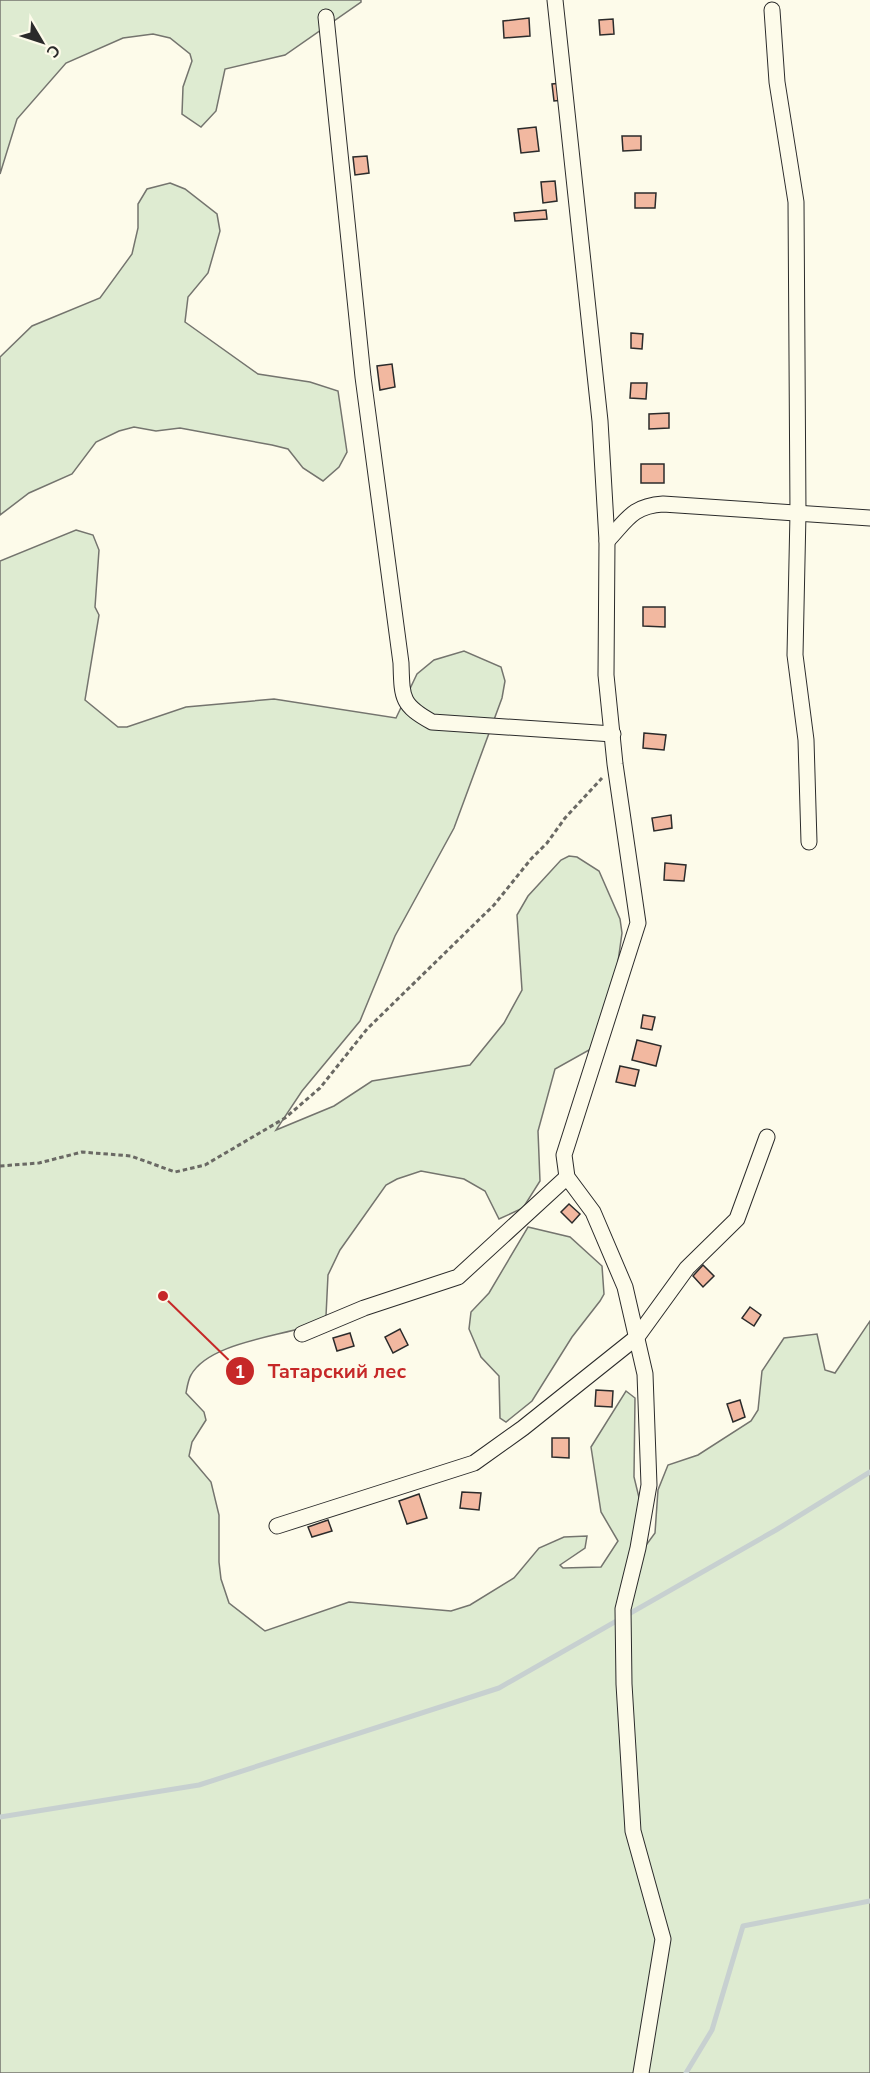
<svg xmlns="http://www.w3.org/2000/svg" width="870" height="2073" viewBox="0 0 870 2073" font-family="'Nunito Sans',sans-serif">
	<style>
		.green { fill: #deebd1; stroke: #74746e; stroke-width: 1.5 }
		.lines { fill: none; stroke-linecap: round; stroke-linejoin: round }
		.stream { stroke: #c7d0d0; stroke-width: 5 }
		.building { fill: #f2b8a0; stroke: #2b2b2b; stroke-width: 1.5 }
		.minor-casing { stroke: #2b2b2b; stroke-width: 17 }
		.path { stroke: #6a6964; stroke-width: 3; stroke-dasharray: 4.5 3; stroke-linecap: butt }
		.minor { stroke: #fdfbea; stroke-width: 15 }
		.leader { fill: none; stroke: #c62828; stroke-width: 2 }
		.callout-dot { fill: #c62828; stroke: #fdfbea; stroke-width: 2 }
		.mark-label { font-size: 18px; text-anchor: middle; font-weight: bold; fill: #fff }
		.callout-label { font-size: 20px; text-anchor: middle; font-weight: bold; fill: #c62828; stroke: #fdfbea; stroke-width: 4.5; stroke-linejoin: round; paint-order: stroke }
	</style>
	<rect width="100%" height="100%" fill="#fdfbea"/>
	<!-- green -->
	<g class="green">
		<polygon points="0,0 361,0 361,2 285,55 225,69 216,111 201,127 182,114 183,87 192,61 190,54 170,38 153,34 123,38 66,63 17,119 0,174"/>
		<polygon points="170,183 185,189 217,214 220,231 208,273 188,297 185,322 258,374 310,382 338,391 347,452 339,467 323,481 303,468 288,449 272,445 180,428 156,431 134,427 119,431 96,442 72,474 29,493 0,515 0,357 32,326 100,298 132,254 138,228 138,204 147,189"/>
		<path d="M76 530 93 535 99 550 95 607 99 615 85 700 118 727H127L186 707 274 699 396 718 417 674 434 660 464 651 501 667 505 681 502 698 454 828 395 936 360 1021 302 1091 276 1130 334 1106 372 1081 470 1065 504 1023 522 990 517 915 528 896 561 860 569 856 577 857 599 871 620 919 622 933 607 1040 555 1069 538 1131 540 1181 523 1208 499 1219 485 1191 464 1179 421 1171 397 1179 386 1185 340 1250 328 1275 326 1316C319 1320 312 1324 305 1327 274 1337 208 1344 191 1375 188 1380 187 1388 186 1393L204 1412 206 1420 192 1442 189 1456 211 1482 219 1515V1562L221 1579 229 1603 265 1631 349 1602 451 1611 470 1605 514 1578 539 1548 564 1537 587 1536 585 1548 560 1565 563 1568 601 1567 618 1541 601 1512 591 1447 626 1391 635 1398 634 1477 643 1514 633 1563 655 1533 658 1490 668 1465 698 1455 751 1421 758 1410 762 1371 784 1338 817 1334 825 1370 835 1373 870 1321V2073H0V561Z"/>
		<polygon points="528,1227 570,1237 602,1266 604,1294 600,1301 572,1337 532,1401 506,1422 500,1418 499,1376 481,1357 469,1329 471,1312 489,1293"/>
	</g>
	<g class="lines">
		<!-- stream -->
		<g class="stream">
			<polyline points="0,1817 199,1785 499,1688 776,1530 870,1472"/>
			<polyline points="686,2073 712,2030 743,1926 870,1901"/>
		</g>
	</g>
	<!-- building -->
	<g class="building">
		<polygon points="529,18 530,36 504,38 503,21"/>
		<polygon points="613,19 614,34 600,35 599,20"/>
		<polygon points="562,83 563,100 554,101 552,84"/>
		<polygon points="536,127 539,151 521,153 518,129"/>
		<polygon points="622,136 641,136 641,150 623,151"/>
		<polygon points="367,156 369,173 355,175 353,157"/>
		<polygon points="555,181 557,201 543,203 541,182"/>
		<polygon points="635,193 656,193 655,208 635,208"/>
		<polygon points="546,210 547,219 515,221 514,213"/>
		<polygon points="631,333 643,334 642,349 631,348"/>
		<polygon points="392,364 395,387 380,390 377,366"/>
		<polygon points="631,383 647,383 646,399 630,398"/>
		<polygon points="669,413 669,428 649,429 649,414"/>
		<rect x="641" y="464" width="23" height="19"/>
		<polygon points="643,607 665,607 665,627 643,626"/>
		<polygon points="644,733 666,735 664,750 643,748"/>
		<polygon points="671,815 672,828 654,831 652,818"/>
		<polygon points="665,863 686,865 684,881 664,880"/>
		<polygon points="643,1015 655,1017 652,1030 641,1028"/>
		<polygon points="637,1040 661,1046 656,1066 632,1060"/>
		<polygon points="620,1066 639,1070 635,1086 616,1082"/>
		<polygon points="569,1204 580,1214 572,1223 561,1212"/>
		<polygon points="703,1265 714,1276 703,1287 693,1276"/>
		<polygon points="750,1307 761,1315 754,1326 742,1318"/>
		<polygon points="400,1329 408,1345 393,1353 385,1337"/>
		<polygon points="350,1333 354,1346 337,1351 333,1338"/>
		<polygon points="596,1390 613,1391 612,1407 595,1406"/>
		<polygon points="740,1400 745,1417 733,1422 727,1404"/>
		<polygon points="552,1438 569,1438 569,1458 552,1457"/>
		<polygon points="462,1492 481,1493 479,1510 460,1508"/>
		<polygon points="419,1494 427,1518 407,1524 399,1501"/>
		<polygon points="328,1520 332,1531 312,1537 308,1527"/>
	</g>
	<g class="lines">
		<!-- minor casing -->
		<g class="minor-casing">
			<g id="minor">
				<polyline points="555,0 600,421 607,541 606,675 615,764 638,923 564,1155 567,1177 593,1212 625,1287 645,1374 649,1485 638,1548 623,1609 624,1684 633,1831 663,1939 641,2073"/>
				<polyline points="772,10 777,82 796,202 798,513 795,655 806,740 809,842"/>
				<path d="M326 17 363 377 401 663C402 698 401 705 432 722L613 734"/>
				<path d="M607 541C627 520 632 506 663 504L870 518"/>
				<polyline points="302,1334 364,1308 458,1277 567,1177"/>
				<polyline points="277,1526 474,1463 523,1428 637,1337 687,1268 737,1219 767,1137"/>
			</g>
		</g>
		<!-- path -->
		<polyline class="path" points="0,1166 39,1163 82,1152 131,1156 175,1172 205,1165 285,1118 320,1088 367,1029 494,905 531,859 547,843 565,818 602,778"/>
		<!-- minor -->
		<use href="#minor" class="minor"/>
	</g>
	<!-- callouts -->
	<path class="leader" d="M163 1296L240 1371"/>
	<g class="callout-dot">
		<circle cx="163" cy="1296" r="6"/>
		<circle cx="240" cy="1371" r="15"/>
	</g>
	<g class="mark-label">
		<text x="240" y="1378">1</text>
	</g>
	<g class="callout-label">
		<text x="337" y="1378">Татарский лес</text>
	</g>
	<!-- north arrow -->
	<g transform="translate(42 42) rotate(129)" stroke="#fdfbea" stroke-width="4.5" paint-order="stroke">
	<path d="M0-4.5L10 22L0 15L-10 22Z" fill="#2b2b2b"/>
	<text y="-9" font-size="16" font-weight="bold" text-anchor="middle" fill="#2b2b2b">С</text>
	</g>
</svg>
